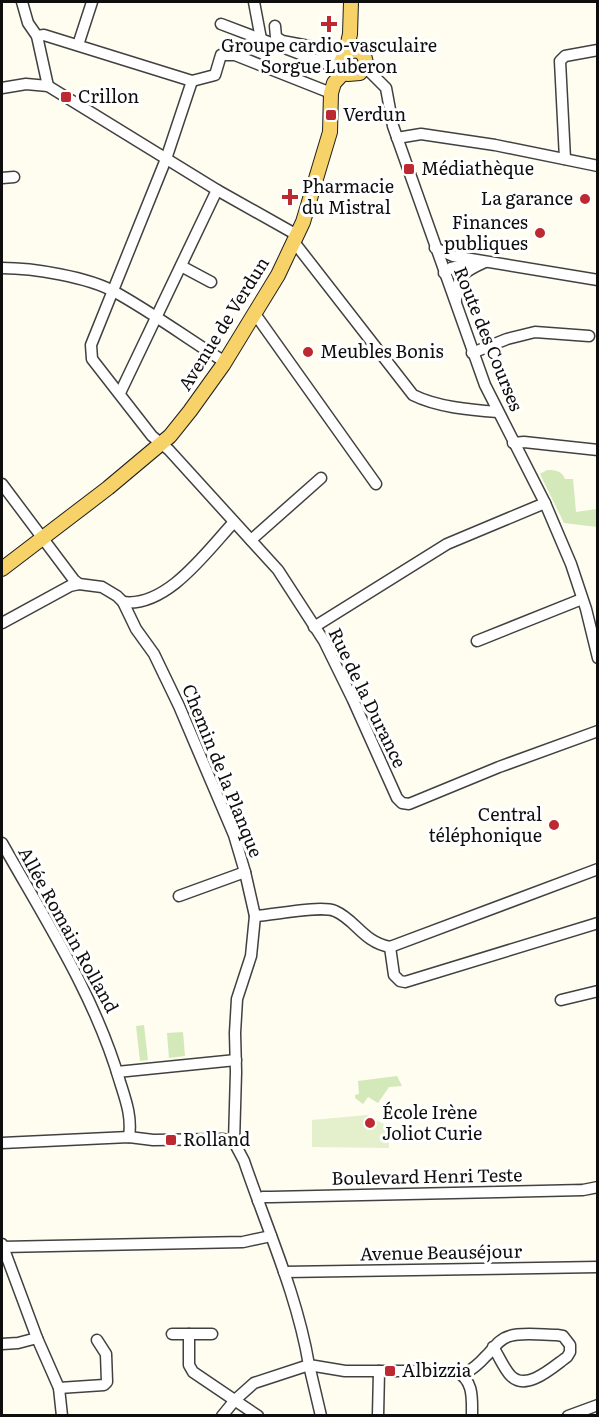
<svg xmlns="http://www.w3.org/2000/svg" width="599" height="1417" viewBox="0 0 599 1417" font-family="Literata,serif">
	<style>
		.green { fill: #d3e9ba }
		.pitch { fill: #e4f0cc }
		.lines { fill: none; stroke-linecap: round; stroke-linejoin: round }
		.minor-casing { stroke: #414141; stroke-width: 13 }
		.major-casing { stroke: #1f1f1f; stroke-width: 16 }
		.minor { stroke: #fff; stroke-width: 10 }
		.major { stroke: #f6d269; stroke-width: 14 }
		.poi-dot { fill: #bc2931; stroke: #fff; stroke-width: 2 }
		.labels { text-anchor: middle; stroke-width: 6; stroke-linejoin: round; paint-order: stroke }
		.poi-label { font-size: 18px; fill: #0e0e0e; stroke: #fff; text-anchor: start }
		.street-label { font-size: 18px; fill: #0e0e0e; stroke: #fff }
	</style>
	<rect width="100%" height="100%" fill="#fffcf0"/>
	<!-- green -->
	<g class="green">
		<path d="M547 470C556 470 562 471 565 479H573L576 512 597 509V527L564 523 540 474Z"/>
		<polygon points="144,1025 148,1060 140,1061 136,1026"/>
		<polygon points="183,1032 185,1056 169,1058 167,1033"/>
		<polygon points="397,1076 402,1086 389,1087 378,1103 368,1097 363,1104 355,1098 355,1095 359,1094 358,1081"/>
	</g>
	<!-- pitch -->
	<polygon class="pitch" points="367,1115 389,1127 389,1148 312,1147 312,1120"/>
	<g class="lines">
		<!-- minor casing -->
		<g class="minor-casing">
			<g id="minor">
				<polyline points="22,2 28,23 37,36 48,86"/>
				<polyline points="254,2 261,39"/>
				<polyline points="221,24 332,66 341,62"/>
				<polyline points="275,26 276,37 282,41 314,47 327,56 341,58"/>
				<polyline points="37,36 44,35 192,81 215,75 221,55 235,55 331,93"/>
				<polyline points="78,45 92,2"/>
				<polyline points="365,67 386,88 393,126 485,385 545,503 571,564 586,609 598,658"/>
				<polyline points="192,81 166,159 91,345 92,359 152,436 169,450 278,570 324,641 353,700 397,798 402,803 409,804 499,767 598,731"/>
				<polyline points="2,88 26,84 48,86 217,190 297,235"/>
				<polyline points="397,138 421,134 495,145 598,166"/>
				<polyline points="565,159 560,61 565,56 598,50"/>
				<polyline points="2,178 14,177"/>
				<path d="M294 242 413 395C437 407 470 410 498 412"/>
				<polyline points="435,248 453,256 598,280"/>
				<polyline points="181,266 211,282"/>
				<path d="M2 268C33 268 88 277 115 292 153 313 188 339 225 362"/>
				<polyline points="444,273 451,268 473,263"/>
				<path d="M456 300C457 275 463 272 485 262"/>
				<polyline points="255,314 376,484"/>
				<polyline points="472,353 507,339 535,332 589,336"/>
				<polyline points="120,393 217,190"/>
				<polyline points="513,443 524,442 598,450"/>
				<polyline points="2,484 74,580 79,584 102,587 117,596 123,602 136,629 154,654 179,706 234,835 245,872 255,916 251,956 237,999 235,1033 236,1072 234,1142"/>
				<polyline points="251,540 321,478"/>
				<path d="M123 602C167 608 207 551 234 522"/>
				<polyline points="2,623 70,586 79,584"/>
				<polyline points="314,627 447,544 545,503"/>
				<polyline points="477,641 582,599"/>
				<path d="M2 843C46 921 95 996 120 1082 126 1101 132 1117 129 1137"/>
				<polyline points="179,896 245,872"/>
				<path d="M255 916C274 915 320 905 335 911 356 920 363 942 390 947"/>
				<polyline points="390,947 394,975 400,981 405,982 598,923"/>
				<polyline points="390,947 598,869"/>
				<polyline points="561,1000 598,991"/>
				<polyline points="117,1072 236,1060"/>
				<path d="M234 1142 244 1161C267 1229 297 1294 309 1365L345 1371H456C474 1381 472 1398 472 1416"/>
				<polyline points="2,1143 129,1137 153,1140 223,1139 234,1142"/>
				<polyline points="258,1201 263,1197 271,1197 583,1190 598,1187"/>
				<polyline points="2,1244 37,1338 59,1388 62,1416"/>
				<polyline points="2,1247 243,1242 271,1236"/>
				<polyline points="284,1272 598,1267"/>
				<polyline points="172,1334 212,1334"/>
				<polyline points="189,1334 189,1365 193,1372 258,1416"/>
				<polyline points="2,1344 18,1343 37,1338"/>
				<path d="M463 1375C471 1370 479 1364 485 1357 493 1350 498 1339 510 1336 521 1332 544 1335 557 1335L563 1336 570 1345V1352L567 1357C554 1366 527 1392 511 1376 504 1369 499 1356 493 1347"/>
				<polyline points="59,1388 104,1385 107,1382 106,1354 97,1340"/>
				<polyline points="222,1416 235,1400 254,1383 309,1365 321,1416"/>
				<polyline points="378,1416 379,1371"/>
				<polyline points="568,1416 598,1405"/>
			</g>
		</g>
		<!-- major casing -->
		<g class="major-casing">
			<g id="major">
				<polyline points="346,52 358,50 364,55 366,63 360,73 348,74 342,69 341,62 346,52 350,34 351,2"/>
				<polyline points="2,569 108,488 170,436 190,411 223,365 278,275 303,222 330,132 331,93 334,83 345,71"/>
			</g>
		</g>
		<!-- minor -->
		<use href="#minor" class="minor"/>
		<!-- major -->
		<use href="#major" class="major"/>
	</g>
	<!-- markers -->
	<g class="poi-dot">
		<path d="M326 15h6v6h6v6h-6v6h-6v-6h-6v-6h6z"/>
		<rect x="60" y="91" width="12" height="12" rx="3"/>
		<rect x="325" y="109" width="12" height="12" rx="3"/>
		<rect x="403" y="163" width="12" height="12" rx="3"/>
		<path d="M287 188h6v6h6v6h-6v6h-6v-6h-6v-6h6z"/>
		<circle cx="585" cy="199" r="6"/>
		<circle cx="540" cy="233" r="6"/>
		<circle cx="308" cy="352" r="6"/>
		<circle cx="554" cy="825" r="6"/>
		<circle cx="370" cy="1123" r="6"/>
		<rect x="165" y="1134" width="12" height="12" rx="3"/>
		<rect x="384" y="1365" width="12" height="12" rx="3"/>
	</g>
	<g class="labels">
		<!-- poi labels -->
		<g class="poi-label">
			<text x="329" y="52" text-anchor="middle">Groupe cardio-vasculaire<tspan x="329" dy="21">Sorgue Luberon</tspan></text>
			<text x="78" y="103">Crillon</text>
			<text x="343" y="121">Verdun</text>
			<text x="421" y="175">Médiathèque</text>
			<text x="302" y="193">Pharmacie<tspan x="302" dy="21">du Mistral</tspan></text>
			<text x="573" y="205" text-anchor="end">La garance</text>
			<text x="528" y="229" text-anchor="end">Finances<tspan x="528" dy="21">publiques</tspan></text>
			<text x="320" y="358">Meubles Bonis</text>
			<text x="542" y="821" text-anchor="end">Central<tspan x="542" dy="21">téléphonique</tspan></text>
			<text x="382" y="1119">École Irène<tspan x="382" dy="21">Joliot Curie</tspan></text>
			<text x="183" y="1146">Rolland</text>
			<text x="402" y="1377">Albizzia</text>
		</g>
		<!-- street labels -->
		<g class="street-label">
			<text transform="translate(224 324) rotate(-58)" y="6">Avenue de Verdun</text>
			<text transform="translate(488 339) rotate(68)" y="6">Route des Courses</text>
			<text transform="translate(367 698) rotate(64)" y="6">Rue de la Durance</text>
			<text transform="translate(222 771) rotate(68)" y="6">Chemin de la Planque</text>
			<text transform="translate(68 930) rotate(61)" y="6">Allée Romain Rolland</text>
			<text transform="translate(427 1177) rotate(-1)" y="6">Boulevard Henri Teste</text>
			<text transform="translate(441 1253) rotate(-1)" y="6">Avenue Beauséjour</text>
		</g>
	</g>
	<!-- border -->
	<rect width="599" height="1417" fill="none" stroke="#0e0e0e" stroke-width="6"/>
</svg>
